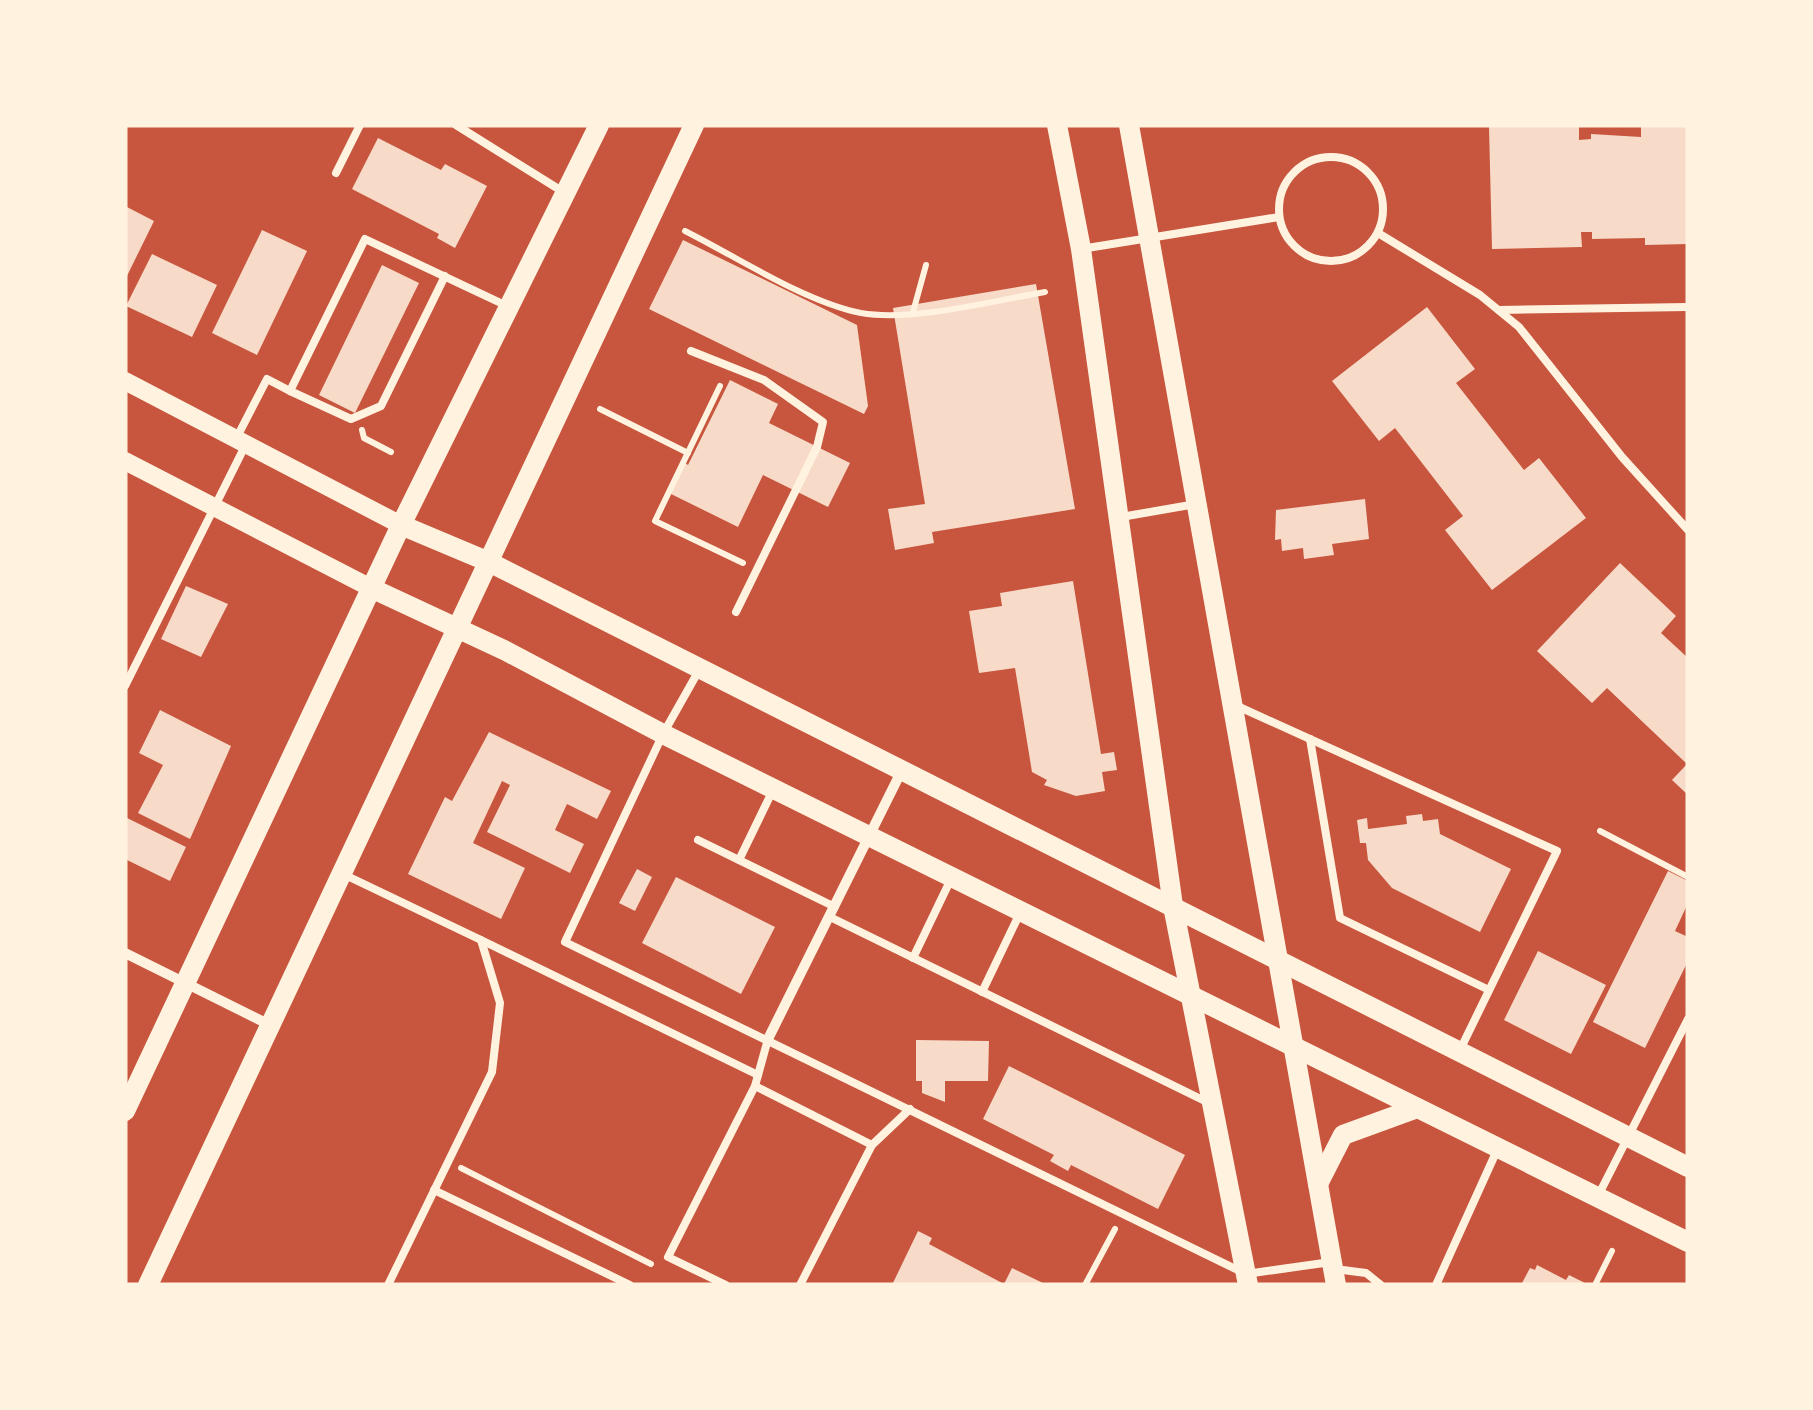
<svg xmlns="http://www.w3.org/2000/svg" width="1813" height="1410" viewBox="0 0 1813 1410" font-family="'Playfair Display',serif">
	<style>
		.building { fill: #f7dbc8 }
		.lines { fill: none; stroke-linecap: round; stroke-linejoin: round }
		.path { stroke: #fff3e0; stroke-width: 6 }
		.service { stroke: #fff3e0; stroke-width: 8 }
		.minor { stroke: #fff3e0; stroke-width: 10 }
		.tertiary { stroke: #fff3e0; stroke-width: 18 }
		.secondary { stroke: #fff3e0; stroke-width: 20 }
	</style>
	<rect width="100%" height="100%" fill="#c8553d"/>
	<!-- building -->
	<g class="building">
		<polygon points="1579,125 1579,140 1591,139 1591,134 1641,137 1641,125 1688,125 1688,244 1645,245 1645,238 1592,239 1592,232 1581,232 1582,247 1492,249 1489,127"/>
		<polygon points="378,138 441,170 445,164 487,186 455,248 437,238 439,234 352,189"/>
		<polygon points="125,206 154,221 125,280"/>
		<polygon points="262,230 307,251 257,355 212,333"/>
		<polygon points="683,240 857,325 868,406 864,414 649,309"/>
		<polygon points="152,254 217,285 192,337 126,306"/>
		<polygon points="382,265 419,283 355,413 319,395"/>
		<polygon points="1036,284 1075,509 932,532 934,543 895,550 888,509 925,504 893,308"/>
		<polygon points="1427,307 1475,369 1456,383 1524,470 1539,458 1586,518 1492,590 1445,530 1463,516 1395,428 1379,441 1332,381"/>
		<polygon points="730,380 778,404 769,423 850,463 828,507 763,475 738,527 669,493 684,462 688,465"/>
		<polygon points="1365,499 1369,539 1332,544 1334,555 1304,559 1303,548 1282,551 1281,539 1275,540 1276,510"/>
		<polygon points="1620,563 1676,616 1661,633 1688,658 1688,795 1672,780 1687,764 1607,688 1592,703 1537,651"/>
		<polygon points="1073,581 1101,754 1114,752 1117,770 1102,772 1105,791 1076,796 1044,785 1047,780 1032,772 1015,668 979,673 969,611 1002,606 1000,593"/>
		<polygon points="186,586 228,604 201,657 161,639"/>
		<polygon points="160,710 231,746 190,839 138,813 163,765 139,753"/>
		<polygon points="489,732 611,791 597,819 567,804 555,830 584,844 570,873 487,832 510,785 502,781 473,843 525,868 501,919 408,874 445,797 452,801"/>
		<polygon points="1422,814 1423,821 1438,819 1440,834 1511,869 1480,932 1392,888 1368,860 1366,843 1360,843 1357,820 1367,818 1368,829 1407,824 1406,816"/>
		<polygon points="125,817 186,847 170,881 125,859"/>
		<polygon points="637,869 652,877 635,911 619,903"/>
		<polygon points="1668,871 1688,881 1688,903 1675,931 1688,937 1688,961 1645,1048 1593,1022"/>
		<polygon points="676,877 775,927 741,994 642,943"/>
		<polygon points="1538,951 1606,985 1571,1054 1504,1020"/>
		<polygon points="916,1040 989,1041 988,1081 945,1081 945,1102 922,1093 922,1081 916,1081"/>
		<polygon points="1009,1066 1185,1155 1158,1209 1071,1165 1068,1171 1050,1161 1054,1155 983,1119"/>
		<polygon points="918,1231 932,1238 929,1244 1004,1284 1012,1268 1047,1285 892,1285"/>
		<polygon points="1537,1265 1566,1280 1569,1275 1589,1285 1521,1285 1530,1268 1535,1270"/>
	</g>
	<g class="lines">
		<!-- path -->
		<g class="path">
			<path d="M685 231C737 257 805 302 861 313 913 322 992 301 1045 292"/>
			<polyline points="913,312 926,265"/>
			<polyline points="720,386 655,521 743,563"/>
			<polyline points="600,409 688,453"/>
			<polyline points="362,430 364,438 391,452"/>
			<polyline points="1600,831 1688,877"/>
			<polyline points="461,1168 651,1264"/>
			<polyline points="1085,1285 1115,1229"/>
			<polyline points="1595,1285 1612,1251"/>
		</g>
		<!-- service -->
		<g class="service">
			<polyline points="456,125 565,193"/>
			<circle cx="1331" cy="209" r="52"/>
			<polyline points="336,173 360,125"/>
			<polyline points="1378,233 1480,295 1519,327 1622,457 1688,530"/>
			<polyline points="1081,249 1279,217"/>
			<polyline points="445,276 381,406 351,419 290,391 365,239 505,305"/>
			<polyline points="1499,310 1688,307"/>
			<polyline points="691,351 764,380 823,422 817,447 736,612"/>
			<polyline points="237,437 267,379 290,391"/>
			<polyline points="1121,517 1196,504"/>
			<polyline points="698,672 663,734 565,942 1246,1274 1331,1262"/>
			<polyline points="125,686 246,444"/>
			<polyline points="1235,705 1557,851 1460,1050"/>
			<polyline points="1310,739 1340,918 1489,990"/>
			<polyline points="698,840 835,907"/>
			<polyline points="739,860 772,792"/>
			<polyline points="343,874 481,940 500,1003 492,1072 388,1285"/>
			<polyline points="830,917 1209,1103"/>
			<polyline points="481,940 758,1075"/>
			<polyline points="913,958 950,881"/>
			<polyline points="982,992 1019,915"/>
			<polyline points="755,1086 872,1145"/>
			<polyline points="434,1190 630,1285"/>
			<polyline points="1599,1194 1688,1019"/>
			<polyline points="1335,1269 1366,1273 1381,1285"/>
			<polyline points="726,1285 668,1257 755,1086 768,1039"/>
			<polyline points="800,1285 872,1145 910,1109"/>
			<polyline points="1436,1285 1498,1148"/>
		</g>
		<!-- minor -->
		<g class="minor">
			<polyline points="125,953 272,1026"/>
			<polyline points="768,1039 902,770"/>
		</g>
		<!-- tertiary -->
		<g class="tertiary">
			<polyline points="125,381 401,525"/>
			<polyline points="125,461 371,588"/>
		</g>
		<!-- secondary -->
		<g class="secondary">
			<polyline points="1057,125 1081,249 1173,906 1248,1285"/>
			<polyline points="1129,125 1336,1285"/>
			<polyline points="401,525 489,562 1688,1167"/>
			<polyline points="371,588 506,651 663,734 1688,1242"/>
			<polyline points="125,1111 401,525 599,125"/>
			<polyline points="1318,1184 1343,1135 1417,1108"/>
			<polyline points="148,1285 694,125"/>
		</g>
	</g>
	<!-- border -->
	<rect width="1813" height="1410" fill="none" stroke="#fff3e0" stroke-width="255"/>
</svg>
